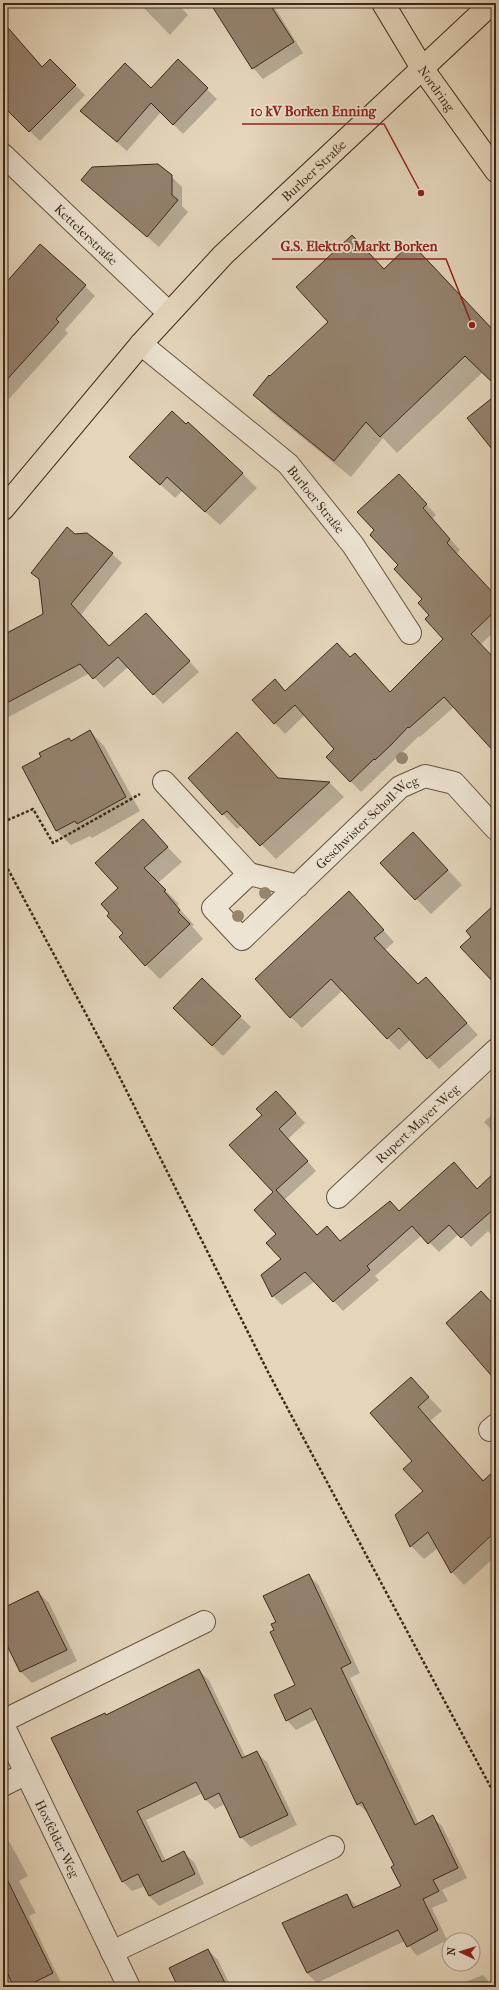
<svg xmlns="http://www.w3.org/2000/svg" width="499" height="1990" viewBox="0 0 499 1990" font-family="'IM FELL French Canon',serif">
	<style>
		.shadow { fill: #0003 }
		.building { fill: #94826e; stroke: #3d291a }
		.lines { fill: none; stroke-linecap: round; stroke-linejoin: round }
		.minor-casing { stroke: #675442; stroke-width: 24 }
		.major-casing { stroke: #3d291a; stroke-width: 24 }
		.path { stroke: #3d291a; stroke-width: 2.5; stroke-dasharray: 3 2; stroke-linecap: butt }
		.minor { stroke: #ede4d3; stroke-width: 22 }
		.major { stroke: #e4d5bb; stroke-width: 22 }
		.tree { fill: #988671 }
		.labels { text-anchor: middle; stroke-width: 3.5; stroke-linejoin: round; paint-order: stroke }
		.street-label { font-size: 13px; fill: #3d291a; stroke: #ede4d3 }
		.leader { fill: none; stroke: #8f2418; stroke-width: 1.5 }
		.callout-dot { fill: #8f2418; stroke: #ede4d3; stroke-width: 1.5 }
		.callout-label { font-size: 14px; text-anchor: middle; font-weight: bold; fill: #8f2418; stroke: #ede4d3; stroke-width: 3.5; stroke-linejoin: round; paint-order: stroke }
	</style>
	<rect width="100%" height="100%" fill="#e4d5bb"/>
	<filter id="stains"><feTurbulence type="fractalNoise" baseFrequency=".005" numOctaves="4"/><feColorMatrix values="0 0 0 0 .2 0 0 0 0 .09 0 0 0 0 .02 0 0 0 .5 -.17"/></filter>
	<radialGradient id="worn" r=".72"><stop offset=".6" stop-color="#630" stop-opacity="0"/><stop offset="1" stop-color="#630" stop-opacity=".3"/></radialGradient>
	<!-- shadow -->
	<g class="shadow">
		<polygon points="139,3 177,3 188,15 170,35"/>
		<polygon points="211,3 272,3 303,53 263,79 253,68"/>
		<polygon points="3,22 43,67 50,60 85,95 40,141 3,105"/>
		<polygon points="178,61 217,99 183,134 161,112 127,151 81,111 151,89"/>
		<polygon points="171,176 182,187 182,206 188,212 159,247 82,180"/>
		<polygon points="384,270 496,333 496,367 483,372 397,453 383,438 351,477 271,412 254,395"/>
		<polygon points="85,286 95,296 65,330 68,333 9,399 3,394 3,287"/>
		<polygon points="145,471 242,473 257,488 220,525 182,491 175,498"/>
		<polygon points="409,485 436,515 432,519 460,550 456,554 496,597 496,630 480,645 496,661 496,751 454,707 420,737 419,736 361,792 327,757 336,749 305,715 285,734 253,700 285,691 351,659 390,692 444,639 430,615 424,599 400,565"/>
		<polygon points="75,535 112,554 122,563 81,615 110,647 156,624 199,672 163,704 128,667 104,688 90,673 3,720 3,637 44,614 40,580 32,573"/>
		<polygon points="90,731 104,746 140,811 92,838 90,836 71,845 57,831 23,768"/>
		<polygon points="237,734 279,779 330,783 344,797 276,859 242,825 237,829 189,778"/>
		<polygon points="143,821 182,862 158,883 179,904 177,906 194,925 192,926 203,939 160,979 146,965 124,933 120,888"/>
		<polygon points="413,833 462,885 431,914 381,863"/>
		<polygon points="349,892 394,942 385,950 418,985 426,978 478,1035 439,1069 411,1039 399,1050 343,990 302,1028 291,1017"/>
		<polygon points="202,980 251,1027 223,1056 174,1008"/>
		<polygon points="286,1102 305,1123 288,1139 316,1171 284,1200 317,1236 340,1242 400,1212 463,1173 478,1189 496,1172 496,1240 488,1231 471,1247 459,1234 439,1252 422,1235 375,1276 379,1280 343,1311 315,1281 282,1305 273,1296 283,1259 278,1234 274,1192 230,1145"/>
		<polygon points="496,1111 496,1135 484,1122"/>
		<polygon points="424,1392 442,1411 430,1421 484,1481 496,1484 496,1556 464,1585 452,1572 438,1548 424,1559 411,1546 424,1491 413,1461 371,1414"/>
		<polygon points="308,1575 318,1584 360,1673 350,1678 419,1824 432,1817 442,1826 467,1878 442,1890 448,1901 432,1908 447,1940 417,1956 405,1941 317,1983 307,1973 284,1923 347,1895 358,1908 402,1887 396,1866 368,1813 358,1804 317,1719 296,1730 287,1720 296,1686 275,1631 277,1622"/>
		<polygon points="38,1592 49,1603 77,1661 32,1683 21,1672 3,1634 3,1609"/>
		<polygon points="199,1670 209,1680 246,1758 257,1753 267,1762 297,1825 251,1847 241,1837 225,1804 215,1809 206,1800 203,1793 146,1820 166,1861 184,1853 194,1862 204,1884 159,1906 149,1896 145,1886 132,1891 123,1882 106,1716"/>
		<polygon points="3,1836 10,1843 28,1876 19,1881 36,1913 29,1916 63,1987 12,1987 10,1983 3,1987"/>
		<polygon points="208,1950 218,1960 231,1987 179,1987"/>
		<polygon points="483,1975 493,1987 452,1987"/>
	</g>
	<!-- building -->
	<g class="building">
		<polygon points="210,3 269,3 294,42 252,69"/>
		<polygon points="3,22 42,67 50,59 76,85 29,132 3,106"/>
		<polygon points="178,59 208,88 173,125 151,103 117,142 80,111 125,63 151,88"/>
		<polygon points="158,164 172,175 172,195 178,200 147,237 81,180 92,167"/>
		<polygon points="352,235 384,269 411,243 496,333 496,386 465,356 380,437 366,422 334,461 253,395 269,375 270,376 328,322 296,287"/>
		<polygon points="40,244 86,285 56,319 59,322 3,384 3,286"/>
		<polygon points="496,395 496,454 467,418"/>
		<polygon points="172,411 186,424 188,422 243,473 205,512 167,477 160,485 129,457"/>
		<polygon points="399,474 427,504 423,508 450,539 447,543 496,596 496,610 471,634 496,660 496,754 444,697 409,728 408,727 391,745 375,760 374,759 350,782 326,757 334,749 295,705 274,724 252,700 275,679 285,691 337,643 350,657 355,653 390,692 443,639 425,619 429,615 418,603 422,599 394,569 398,565 370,535 374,530 357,512"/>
		<polygon points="67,527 75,534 87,533 113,553 71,604 109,646 146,613 190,661 153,695 118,657 93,679 80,664 3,705 3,635 43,614 39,579 31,573"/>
		<polygon points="90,730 126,797 77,824 75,821 56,831 22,767 41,757 39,753 69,738 71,741"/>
		<polygon points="237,732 278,778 330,782 260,846 227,811 222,815 188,778"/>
		<polygon points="143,819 168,847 144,868 166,890 164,891 180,910 178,912 190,924 145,966 119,937 123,933 107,916 109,913 101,904 118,888 95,863"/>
		<polygon points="413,832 448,870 415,900 380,863"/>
		<polygon points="349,891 384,930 374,938 418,984 426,977 467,1023 427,1059 399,1028 387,1039 331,979 290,1018 255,979"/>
		<polygon points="496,903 496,985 460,947 471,937 466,931"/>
		<polygon points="202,978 241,1016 212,1046 173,1008"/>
		<polygon points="276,1091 296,1113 279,1129 308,1161 276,1190 317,1235 327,1226 340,1241 390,1201 399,1211 454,1162 477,1189 496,1171 496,1207 461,1238 449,1225 428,1244 412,1226 367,1266 370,1270 333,1302 305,1272 272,1297 261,1275 281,1259 266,1243 276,1234 254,1210 273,1192 229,1145 262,1115 256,1109"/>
		<polygon points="481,1291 496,1307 496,1381 446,1323"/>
		<polygon points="411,1377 429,1397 418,1407 483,1481 496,1469 496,1531 451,1573 428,1532 410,1547 395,1515 423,1491 403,1469 412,1461 370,1413"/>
		<polygon points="309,1574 351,1663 341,1668 415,1825 433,1815 458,1868 433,1880 439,1891 423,1899 438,1930 407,1947 398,1930 307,1973 282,1923 347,1894 353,1908 401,1886 391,1867 394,1865 362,1802 357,1805 311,1708 286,1721 274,1695 295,1685 270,1632 274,1630 271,1624 276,1622 263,1596"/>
		<polygon points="38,1591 67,1650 20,1672 3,1637 3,1608"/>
		<polygon points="199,1669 242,1758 257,1751 288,1815 240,1838 219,1793 205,1800 196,1782 137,1811 162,1862 184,1851 195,1874 149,1896 138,1874 122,1882 51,1738 105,1713 106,1715"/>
		<polygon points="3,1871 53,1973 25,1987 14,1987 3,1964"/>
		<polygon points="208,1949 227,1987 178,1987 169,1968"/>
	</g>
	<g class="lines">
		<!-- minor casing -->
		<g class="minor-casing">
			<g id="minor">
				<path id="s1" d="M3 155 169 313"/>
				<path id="s2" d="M141 344 288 464 353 545 410 633"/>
				<polyline points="164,782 249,874"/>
				<path id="s3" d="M298 886 249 874 213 908 242 939 400 787 425 776 454 783 496 829"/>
				<path id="s4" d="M338 1197 496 1050"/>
				<polyline points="490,1430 496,1425"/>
				<polyline points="3,1721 204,1622"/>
				<path id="s5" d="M3 1725 129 1987"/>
				<polyline points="3,1785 25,1774"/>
				<polyline points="112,1952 333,1847"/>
			</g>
		</g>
		<!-- major casing -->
		<g class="major-casing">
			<g id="major">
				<path id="s6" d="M383 3 422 68 496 171"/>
				<path id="s7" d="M3 509 141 344 223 255 492 3"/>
			</g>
		</g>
		<!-- path -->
		<g class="path">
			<polyline points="3,822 33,809 53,843 140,794"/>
			<polyline points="3,860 114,1066 268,1372 496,1797"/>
		</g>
		<!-- minor -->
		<use href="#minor" class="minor"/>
		<!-- major -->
		<use href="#major" class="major"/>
	</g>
	<!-- trees -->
	<g class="tree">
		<circle cx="402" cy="758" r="6"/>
		<circle cx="265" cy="893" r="6"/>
		<circle cx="238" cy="916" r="6"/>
	</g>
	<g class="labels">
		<!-- street labels -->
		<g class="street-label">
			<text dy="5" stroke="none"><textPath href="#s6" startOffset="101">Nordring</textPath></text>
			<text dy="5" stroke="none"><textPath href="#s7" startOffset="460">Burloer Straße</textPath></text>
			<text dy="5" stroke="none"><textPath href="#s1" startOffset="115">Kettelerstraße</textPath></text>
			<text dy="5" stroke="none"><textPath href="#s2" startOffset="235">Burloer Straße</textPath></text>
			<text dy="5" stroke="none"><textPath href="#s3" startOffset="314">Geschwister-Scholl-Weg</textPath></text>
			<text dy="5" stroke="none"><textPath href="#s4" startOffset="108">Rupert-Mayer-Weg</textPath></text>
			<text dy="5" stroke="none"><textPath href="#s5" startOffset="126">Hoxfelder Weg</textPath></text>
		</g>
	</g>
	<!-- callouts -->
	<path class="leader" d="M421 193L384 124H242M472 325L446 259H272"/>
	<g class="callout-dot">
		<circle cx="421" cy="193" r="4"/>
		<circle cx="472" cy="325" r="4"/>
	</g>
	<g class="callout-label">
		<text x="313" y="116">10 kV Borken Enning</text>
		<text x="359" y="251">G.S. Elektro Markt Borken</text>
	</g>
	<!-- margin -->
	<rect width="499" height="1990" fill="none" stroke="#e4d5bb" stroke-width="16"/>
	<rect x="4" y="4" width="491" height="1982" fill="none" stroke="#3d291a" stroke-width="2"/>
	<rect x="8" y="8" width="483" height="1974" fill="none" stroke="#3d291a"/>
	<!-- north arrow -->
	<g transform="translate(461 1952) rotate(274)"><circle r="19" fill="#ede4d3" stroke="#a79989"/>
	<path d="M0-3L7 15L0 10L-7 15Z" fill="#8f2418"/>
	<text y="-6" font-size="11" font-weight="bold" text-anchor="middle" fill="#3d291a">N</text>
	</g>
	<rect width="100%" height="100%" filter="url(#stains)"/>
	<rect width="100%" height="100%" fill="url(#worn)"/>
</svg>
